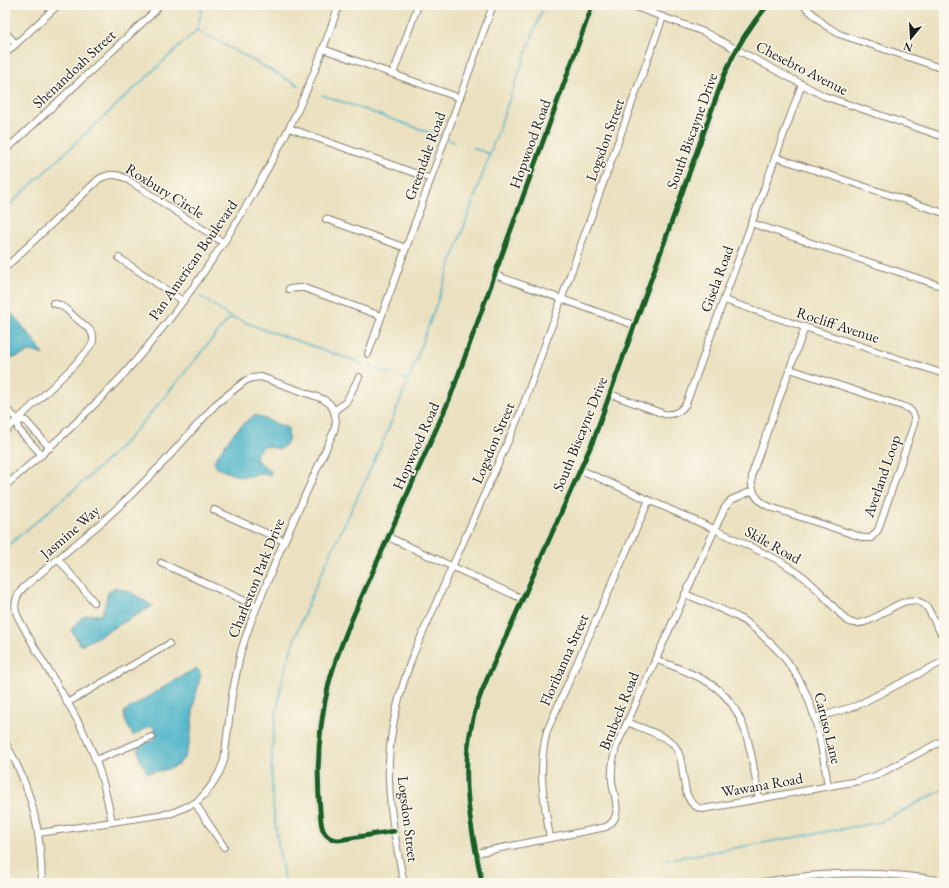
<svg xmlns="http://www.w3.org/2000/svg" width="949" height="888" viewBox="0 0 949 888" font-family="'EB Garamond',serif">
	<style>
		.water { fill: #48b2c7; stroke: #326772 }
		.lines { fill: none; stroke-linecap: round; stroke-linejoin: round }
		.stream { stroke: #48b2c7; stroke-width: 1.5 }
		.minor-casing { stroke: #847e6e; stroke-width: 8 }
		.minor { stroke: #fff; stroke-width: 6 }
		.cycleway-casing { stroke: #fbf7ec; stroke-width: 8 }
		.cycleway { stroke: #1b5e20; stroke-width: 5 }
		.labels { text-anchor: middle; stroke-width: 3; stroke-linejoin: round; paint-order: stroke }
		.street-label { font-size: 15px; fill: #1c1c1c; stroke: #fbf7ec }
	</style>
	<rect width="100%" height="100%" fill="#fbf7ec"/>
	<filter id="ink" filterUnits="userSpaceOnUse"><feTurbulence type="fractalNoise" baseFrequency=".025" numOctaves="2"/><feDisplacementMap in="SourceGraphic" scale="8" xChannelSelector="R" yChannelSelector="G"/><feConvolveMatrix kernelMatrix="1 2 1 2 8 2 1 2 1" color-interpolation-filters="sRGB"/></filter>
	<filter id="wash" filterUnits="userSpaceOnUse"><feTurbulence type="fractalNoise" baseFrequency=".012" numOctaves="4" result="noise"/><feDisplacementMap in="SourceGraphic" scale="16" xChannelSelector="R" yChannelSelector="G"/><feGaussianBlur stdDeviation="0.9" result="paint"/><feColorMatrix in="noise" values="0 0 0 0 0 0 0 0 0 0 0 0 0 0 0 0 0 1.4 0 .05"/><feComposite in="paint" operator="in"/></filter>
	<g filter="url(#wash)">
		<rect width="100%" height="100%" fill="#ebe1c0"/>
		<!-- water -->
		<g class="water">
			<polygon points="5,305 38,345 43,355 32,351 17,357 5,358"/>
			<path d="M255 415 288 428C289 439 290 443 280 449L264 446 257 453 256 460 270 470 271 474 268 475 258 473C244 481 231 474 217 468L214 461C225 444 237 426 255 415Z"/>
			<path d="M115 587 130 592 153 606 81 646 71 630C82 617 82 613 101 615L105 605 108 592Z"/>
			<path d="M197 668 201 675C198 685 196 695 194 705 191 723 193 759 174 767 166 771 155 771 147 773L140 759 137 746 155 739V729L151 726 133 736 125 720 124 712 180 677Z"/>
		</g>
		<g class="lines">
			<!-- stream -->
			<g class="stream">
				<polyline points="197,30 298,85"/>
				<polyline points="322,95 443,137"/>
				<polyline points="446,139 455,142"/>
				<polyline points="473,148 490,154"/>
				<polyline points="5,209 197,30 203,5"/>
				<polyline points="200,296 231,318"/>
				<polyline points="370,367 391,374"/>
				<polyline points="401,378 408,380"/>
				<path d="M5 548C45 514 87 481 124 443 160 405 192 363 226 322L231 318 238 319 257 327 361 363"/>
				<polyline points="667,860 881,822 944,789"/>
				<path d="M285 883C276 836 268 787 273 739 276 715 279 689 286 666 301 615 324 567 347 519 369 473 391 426 409 378 456 254 497 129 544 5"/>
			</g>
		</g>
	</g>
	<g filter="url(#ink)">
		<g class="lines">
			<!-- minor casing -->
			<g class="minor-casing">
				<g id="minor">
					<polyline points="630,5 704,32 824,96 944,137"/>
					<polyline points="803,5 825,25 839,34 944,69"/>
					<polyline points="937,5 944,7"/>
					<polyline points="5,32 16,44"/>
					<polyline points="323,49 460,98"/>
					<polyline points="5,54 58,5"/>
					<polyline points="393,74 418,5"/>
					<polyline points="289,128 431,179"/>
					<polyline points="5,151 155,11 159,5"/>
					<polyline points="775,157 944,213"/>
					<polyline points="326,219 406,248"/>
					<polyline points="751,223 944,287"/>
					<polyline points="119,258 183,301"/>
					<path d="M5 268 99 179C108 174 116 173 125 178L224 243"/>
					<polyline points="495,275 634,325"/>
					<polyline points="289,289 299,288 304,288 381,316"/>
					<polyline points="724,300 944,374"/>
					<polyline points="368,354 493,5"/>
					<path d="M790 369 905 407C912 410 916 416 914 424L878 530 871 538H864L770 507C754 500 749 488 753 471L805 327"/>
					<path d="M610 394 664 414C674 415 680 412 686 404L802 84"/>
					<polyline points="5,408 18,420 26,421 50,448"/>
					<polyline points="18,420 18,429 42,455"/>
					<path d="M5 431C18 419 92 352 93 341 95 331 84 325 78 320 68 312 66 306 53 303"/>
					<path d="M581 470 714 529 780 561 804 577 818 590 846 620C871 637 903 582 927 607L944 639"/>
					<path d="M5 486C47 451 87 414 124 374 190 300 244 217 289 128 309 89 324 47 339 5"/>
					<polyline points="214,510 284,541"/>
					<polyline points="388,537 523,599"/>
					<polyline points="58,559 94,602"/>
					<polyline points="161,563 256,606"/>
					<path d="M685 594C704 602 723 609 741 619 751 625 759 632 767 640 812 679 819 730 828 786"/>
					<path d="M655 659C672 666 690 672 706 681 749 705 751 756 759 799"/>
					<polyline points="67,703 169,644"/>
					<polyline points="815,718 856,706 944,661"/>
					<path d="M627 722C638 727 667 736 674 745 689 762 676 804 703 809L858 781 875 776 944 740"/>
					<path d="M5 742C32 789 41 829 42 883"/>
					<polyline points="96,760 152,737"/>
					<polyline points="195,803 224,847"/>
					<path d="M112 822C107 798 102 774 92 751 72 703 40 661 17 615 13 605 16 596 23 588L102 522 127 499 164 462 216 404 245 381 252 378 261 377 323 399 330 404 334 411"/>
					<path d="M394 831 339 840C333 840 327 837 324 832 320 825 321 817 320 811 316 768 319 724 329 683 336 656 347 630 358 605L450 398 591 9 593 5"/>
					<polyline points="39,833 172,813 195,803 204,795 211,786 219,773 224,761 232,695 241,651 250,624 279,553 334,431 336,421 334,411 346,402 359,377"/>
					<path d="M550 838C544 800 537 770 547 731L649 500"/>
					<path d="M476 853 606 827C624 817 614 798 612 781 611 770 613 758 616 747L724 509 731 500 752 491"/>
					<path d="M404 883C397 849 390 815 389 780 387 737 398 695 413 655L520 414 663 17"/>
					<path d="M482 883C472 832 460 780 471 728 474 711 480 695 487 679L593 441 725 73C736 48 750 25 768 5"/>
					<path d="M759 883C821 871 882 870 944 881"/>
				</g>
			</g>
			<!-- minor -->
			<use href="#minor" class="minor"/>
			<!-- cycleway casing -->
			<g class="cycleway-casing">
				<g id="cycleway">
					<path d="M394 831 339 840C333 840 327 837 324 832 320 825 321 817 320 811 316 768 319 724 329 683 336 656 347 630 358 605L450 398 591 9 593 5"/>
					<path d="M482 883C472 832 460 780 471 728 474 711 480 695 487 679L593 441 725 73C736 48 750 25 768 5"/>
				</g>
			</g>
			<!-- cycleway -->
			<use href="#cycleway" class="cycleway"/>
		</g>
	</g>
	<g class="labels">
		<!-- street labels -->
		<g class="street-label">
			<text transform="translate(802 68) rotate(27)" y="5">Chesebro Avenue</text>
			<text transform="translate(74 69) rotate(-43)" y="5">Shenandoah Street</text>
			<text transform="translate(692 131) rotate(-70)" y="5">South Biscayne Drive</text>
			<text transform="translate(605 140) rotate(-70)" y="5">Logsdon Street</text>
			<text transform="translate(530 144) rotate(-70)" y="5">Hopwood Road</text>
			<text transform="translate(425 156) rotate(-70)" y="5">Greendale Road</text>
			<text transform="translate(165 191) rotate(32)" y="5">Roxbury Circle</text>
			<text transform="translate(193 260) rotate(-55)" y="5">Pan American Boulevard</text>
			<text transform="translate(717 279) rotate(-70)" y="5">Gisela Road</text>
			<text transform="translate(838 325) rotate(18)" y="5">Rocliff Avenue</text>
			<text transform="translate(580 434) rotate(-68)" y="5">South Biscayne Drive</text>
			<text transform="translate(493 443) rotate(-67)" y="5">Logsdon Street</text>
			<text transform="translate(416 446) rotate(-66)" y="5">Hopwood Road</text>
			<text transform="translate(882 476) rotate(-71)" y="5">Averland Loop</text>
			<text transform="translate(70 532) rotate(-41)" y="5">Jasmine Way</text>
			<text transform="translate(773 545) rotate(29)" y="5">Skile Road</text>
			<text transform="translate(256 578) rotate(-68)" y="5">Charleston Park Drive</text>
			<text transform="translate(564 660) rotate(-66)" y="5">Floribanna Street</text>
			<text transform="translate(619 711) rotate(-68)" y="5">Brubeck Road</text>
			<text transform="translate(828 728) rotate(76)" y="5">Caruso Lane</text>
			<text transform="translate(762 785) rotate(-10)" y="5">Wawana Road</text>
			<text transform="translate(408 819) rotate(83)" y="5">Logsdon Street</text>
		</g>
	</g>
	<!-- margin -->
	<rect width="949" height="888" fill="none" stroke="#fbf7ec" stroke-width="20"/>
	<!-- north arrow -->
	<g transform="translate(911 38) rotate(198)" stroke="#fbf7ec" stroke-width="3" paint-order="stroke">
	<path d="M0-3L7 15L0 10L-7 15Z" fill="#1c1c1c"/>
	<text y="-6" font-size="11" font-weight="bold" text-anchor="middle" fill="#1c1c1c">N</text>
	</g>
</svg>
